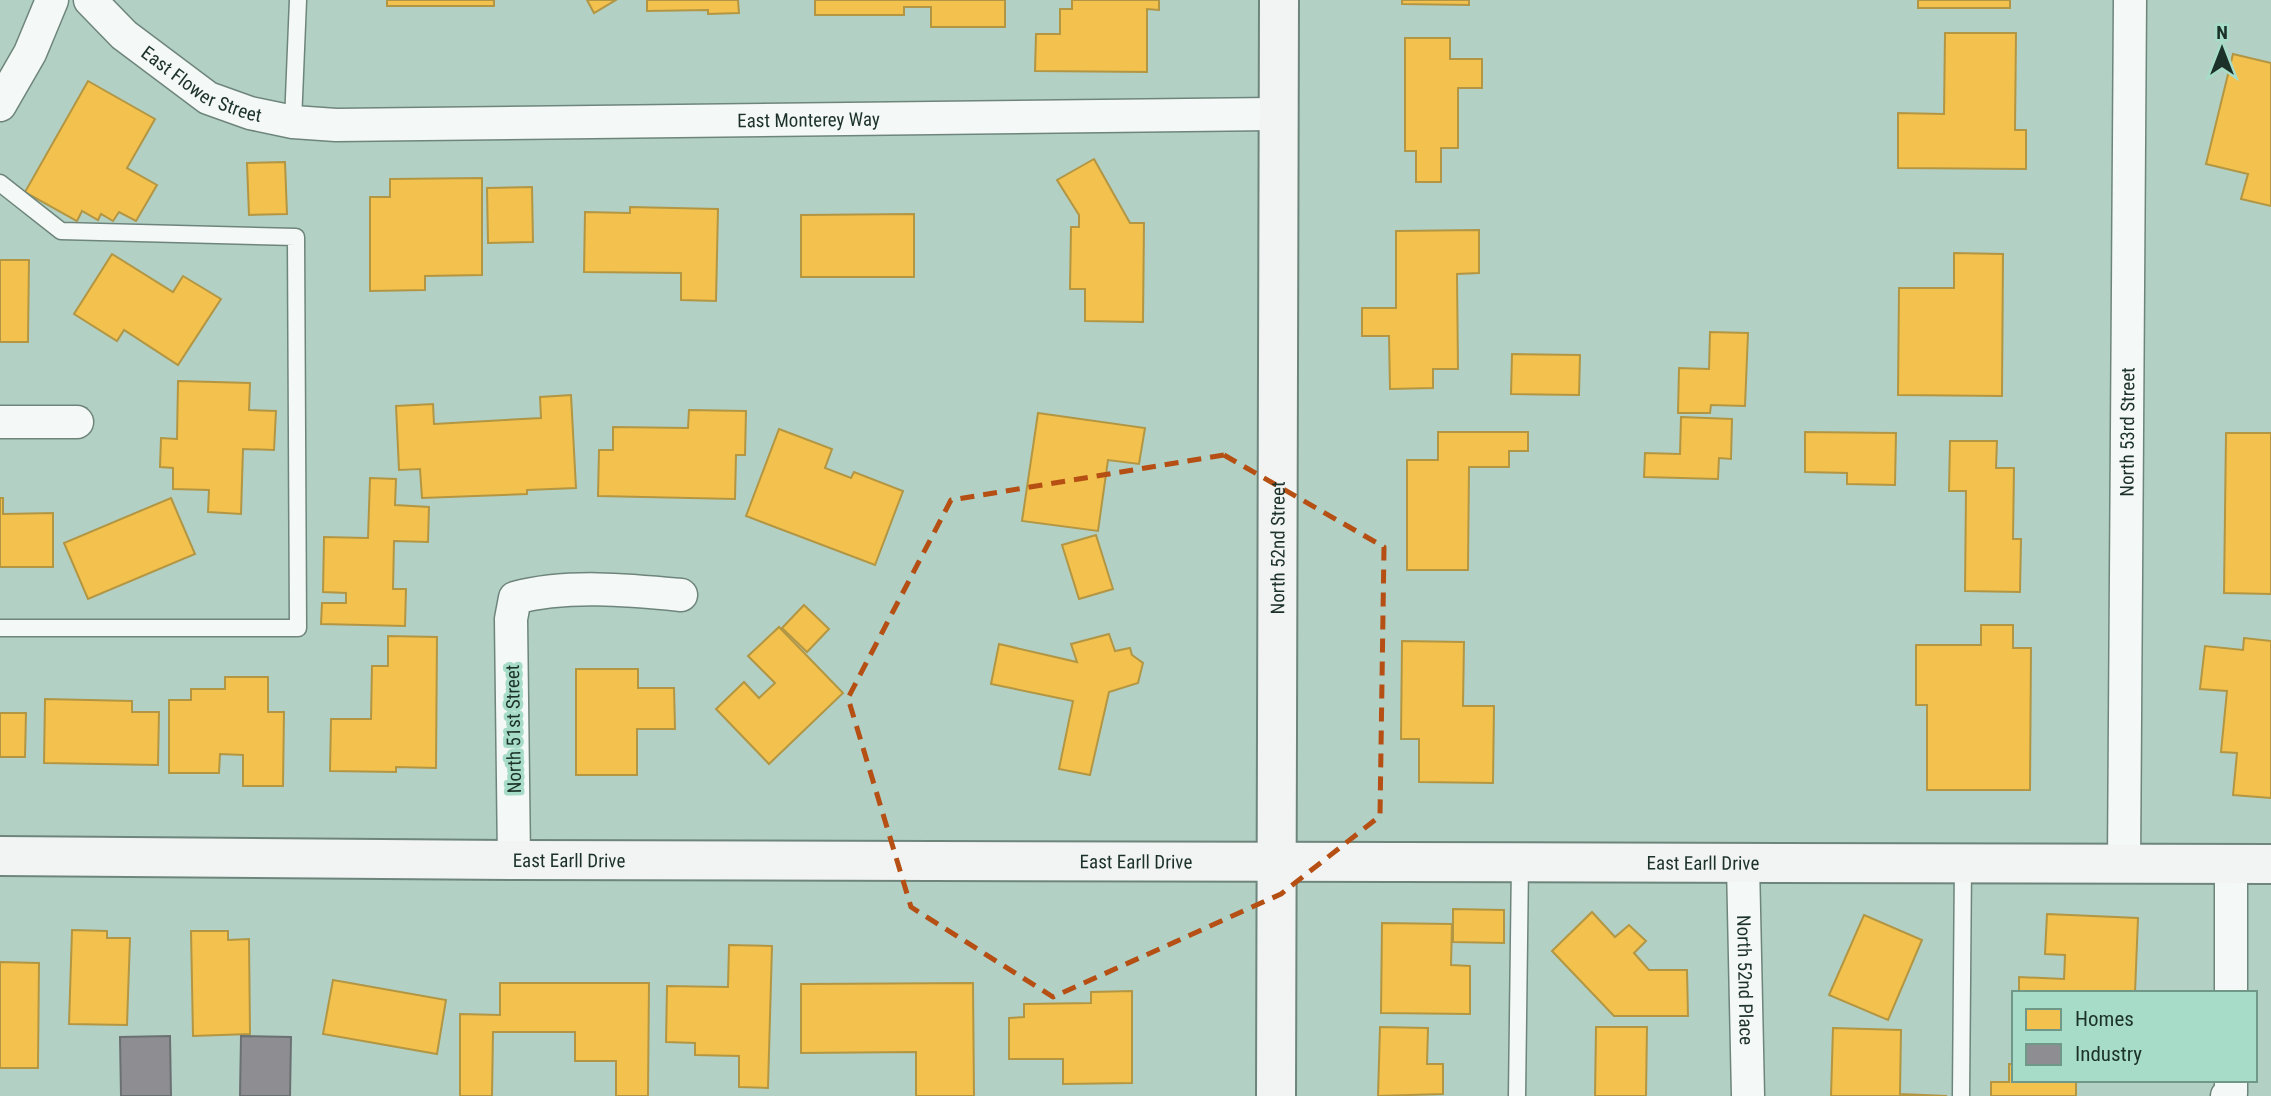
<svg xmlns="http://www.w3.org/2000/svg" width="2271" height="1096" viewBox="0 0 2271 1096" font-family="'Roboto Condensed',sans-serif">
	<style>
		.homes { fill: #f2c14e; stroke: #b29643; stroke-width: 2 }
		.industry { fill: #8d8d92; stroke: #6b7172; stroke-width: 2 }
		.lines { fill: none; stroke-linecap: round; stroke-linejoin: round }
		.lane-casing { stroke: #6e857c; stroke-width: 19 }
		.street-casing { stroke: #6e857c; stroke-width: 35 }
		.secondary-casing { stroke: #6e857c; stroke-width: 42 }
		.lane { stroke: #f4f8f6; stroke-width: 16 }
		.street { stroke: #f4f8f6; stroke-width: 32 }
		.secondary { stroke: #f1f4f3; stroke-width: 38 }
		.marked { fill: none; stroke: #b54f13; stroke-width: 5; stroke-dasharray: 14 9; stroke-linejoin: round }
		.labels { text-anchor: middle; stroke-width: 7; stroke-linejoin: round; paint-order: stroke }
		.street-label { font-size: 19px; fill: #1b3129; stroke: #a7dcc8 }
	</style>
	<rect width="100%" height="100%" fill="#b3d0c5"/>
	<!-- homes -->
	<g class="homes">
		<rect x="387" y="0" width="107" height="6"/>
		<polygon points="587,0 616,0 594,13"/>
		<polygon points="647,0 738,0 739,13 708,14 708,10 647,11"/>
		<polygon points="815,0 1005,0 1005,27 931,27 931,7 904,7 904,15 815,15"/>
		<polygon points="1072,0 1159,0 1159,10 1147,9 1147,72 1035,71 1036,34 1060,34 1060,9 1072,9"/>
		<polygon points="1402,0 1469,0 1469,5 1402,4"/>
		<rect x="1918" y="0" width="92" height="8"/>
		<polygon points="1945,33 2016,33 2015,130 2026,130 2026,169 1898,168 1898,113 1944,114"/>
		<polygon points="1405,38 1450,38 1450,59 1482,59 1482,88 1458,88 1458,148 1441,148 1441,182 1416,182 1416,151 1405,151"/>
		<polygon points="2233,54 2271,63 2271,206 2241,199 2248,174 2206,164"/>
		<polygon points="88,81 155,119 127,168 157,185 136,221 119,212 113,221 101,214 98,220 82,211 77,221 25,192"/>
		<polygon points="1094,159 1130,223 1144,223 1143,322 1085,321 1085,289 1070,289 1071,227 1079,227 1079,215 1057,180"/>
		<polygon points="285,162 287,214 249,215 247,163"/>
		<polygon points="482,178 482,275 425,276 425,290 370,291 370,197 390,197 390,179"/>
		<polygon points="532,187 533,242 488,243 487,188"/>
		<polygon points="630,207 718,209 716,301 681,300 681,273 584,272 585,212 630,213"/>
		<polygon points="914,214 914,277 801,277 801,215"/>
		<polygon points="1479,230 1479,273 1457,274 1458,369 1433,369 1433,388 1390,389 1389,336 1362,336 1362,308 1396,308 1396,231"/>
		<polygon points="1954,253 2003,254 2002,396 1898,395 1899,288 1954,288"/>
		<polygon points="112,254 173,292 183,276 221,299 178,365 124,330 117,341 74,314"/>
		<polygon points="0,260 29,260 28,342 0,342"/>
		<polygon points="1710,332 1748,333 1745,406 1711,405 1710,413 1678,413 1679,368 1709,369"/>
		<polygon points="1512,354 1580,355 1579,395 1511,394"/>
		<polygon points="178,381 250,383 249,410 276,411 274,450 243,449 241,514 208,512 209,490 173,489 173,468 160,467 161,438 177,439"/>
		<polygon points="571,395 576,488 527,490 527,494 422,498 420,469 399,470 396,406 433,404 434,424 541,418 540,397"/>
		<polygon points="689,410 746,411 745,455 736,455 735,499 598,496 599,450 613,450 613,427 688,428"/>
		<polygon points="1038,413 1145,428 1139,464 1108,460 1098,531 1022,521"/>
		<polygon points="1681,417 1732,419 1731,459 1719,458 1718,479 1644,477 1645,453 1680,454"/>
		<polygon points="779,429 832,449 825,468 851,478 854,472 903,491 875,565 746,516"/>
		<polygon points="1438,432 1528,432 1528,451 1509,451 1509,467 1469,467 1468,570 1407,570 1407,460 1438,460"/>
		<polygon points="1805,432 1896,433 1895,485 1847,484 1847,473 1805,472"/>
		<polygon points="2226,433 2271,433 2271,594 2224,593"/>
		<polygon points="1950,441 1997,441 1996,468 2014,468 2013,539 2021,539 2020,592 1965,591 1966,491 1949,491"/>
		<polygon points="370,478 396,479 395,505 429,507 428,542 394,541 393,589 406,589 405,626 321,624 322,603 346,603 346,593 323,592 324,537 368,538"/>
		<polygon points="0,498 3,498 3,514 53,513 53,567 0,567"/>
		<polygon points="171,498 195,554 88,599 64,543"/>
		<polygon points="1096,535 1113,589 1079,599 1062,545"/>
		<polygon points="804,605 829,629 807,652 782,628"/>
		<polygon points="1981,625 2013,625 2013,648 2031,648 2030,790 1927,790 1927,705 1916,705 1916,645 1981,645"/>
		<polygon points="779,627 843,693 769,764 716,709 744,682 759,698 775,683 748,656"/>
		<polygon points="1109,634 1115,651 1130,648 1132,655 1143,663 1138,683 1109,692 1090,775 1059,769 1073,701 991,684 999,644 1077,662 1071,644"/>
		<polygon points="388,636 437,637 436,768 396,767 396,772 330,771 331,719 371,719 372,666 388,666"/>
		<polygon points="2244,638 2271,641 2271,798 2233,795 2237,753 2221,752 2227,691 2200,689 2205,646 2243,650"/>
		<polygon points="1402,641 1464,642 1463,706 1494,706 1493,783 1419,782 1419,739 1401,739"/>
		<polygon points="576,669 638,669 638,688 674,688 675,729 637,729 637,775 576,775"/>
		<polygon points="225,677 268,677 268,712 284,712 283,786 243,786 243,755 220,754 219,773 169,773 169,700 191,700 191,689 225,689"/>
		<polygon points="45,699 132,701 132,712 159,712 158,765 44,763"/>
		<polygon points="0,713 26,713 25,757 0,757"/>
		<polygon points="1453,909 1504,910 1504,943 1453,942"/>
		<polygon points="1592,912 1615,937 1629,925 1646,941 1634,953 1649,970 1687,970 1688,1016 1614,1016 1552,951"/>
		<polygon points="2047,914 2138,918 2135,993 2019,993 2019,977 2064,979 2065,955 2045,954"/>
		<polygon points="1864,915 1922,940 1888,1020 1829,995"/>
		<polygon points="1382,923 1452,924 1451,965 1470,966 1470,1014 1381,1013"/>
		<polygon points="72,930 107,931 107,938 130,938 127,1025 69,1024"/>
		<polygon points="191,931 228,931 228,940 249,939 250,1034 193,1036"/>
		<polygon points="729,945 772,946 768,1088 739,1087 739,1056 695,1055 695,1043 666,1042 667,986 728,987"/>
		<polygon points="0,962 39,963 38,1068 0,1068"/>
		<polygon points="333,980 446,1000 437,1054 323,1034"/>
		<polygon points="500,983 649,983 648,1096 616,1096 616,1061 575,1061 575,1032 493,1032 492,1096 460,1096 460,1014 500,1015"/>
		<polygon points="973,983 974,1096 916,1096 916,1052 801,1053 801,984"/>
		<polygon points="1132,991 1132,1083 1063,1084 1063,1059 1009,1059 1009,1018 1024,1017 1024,1004 1091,1003 1091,992"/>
		<polygon points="1380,1027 1428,1028 1427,1064 1443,1064 1443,1094 1378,1096"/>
		<polygon points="1596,1027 1647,1027 1646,1096 1595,1096"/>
		<polygon points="1833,1028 1901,1030 1900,1094 1947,1096 1831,1096"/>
		<polygon points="2009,1064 2014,1064 2014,1080 2076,1080 2076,1096 1991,1096 1991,1082 2009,1082"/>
	</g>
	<!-- industry -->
	<g class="industry">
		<polygon points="170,1036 171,1096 121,1096 120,1037"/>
		<polygon points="241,1036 291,1037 290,1096 240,1096"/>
	</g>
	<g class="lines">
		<!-- lane casing -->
		<g class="lane-casing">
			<g id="lane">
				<polyline points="293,122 298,0"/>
				<polyline points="0,183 61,231 296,237 298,628 0,628"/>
				<polyline points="1517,1096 1520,863"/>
				<polyline points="1961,1096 1963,863"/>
			</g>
		</g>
		<!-- street casing -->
		<g class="street-casing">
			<g id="street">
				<path id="s1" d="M90 0 124 35 208 98 250 113 293 122 336 125 1280 114"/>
				<polyline points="0,105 30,53 52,0"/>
				<polyline points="0,422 77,422"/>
				<path d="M514 860 511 619 515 598C566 584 629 590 681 595"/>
				<path id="s2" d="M1743 864 1748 1096"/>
				<path id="s3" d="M2124 864 2130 0"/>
				<polyline points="2231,864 2231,993"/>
				<polyline points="2227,1096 2231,1093 2231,1080"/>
			</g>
		</g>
		<!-- secondary casing -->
		<g class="secondary-casing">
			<g id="secondary">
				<path id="s4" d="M0 856 514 860 2271 864"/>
				<path id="s5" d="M1276 1096 1279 0"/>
			</g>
		</g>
		<!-- lane -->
		<use href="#lane" class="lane"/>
		<!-- street -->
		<use href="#street" class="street"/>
		<!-- secondary -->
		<use href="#secondary" class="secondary"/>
	</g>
	<!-- marked area -->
	<path class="marked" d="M1224 455 1384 547 1380 816 1281 894 1053 997 911 907 848 698 951 500Z"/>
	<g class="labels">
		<!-- street labels -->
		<g class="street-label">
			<text dy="7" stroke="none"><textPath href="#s1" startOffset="142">East Flower Street</textPath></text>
			<text dy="7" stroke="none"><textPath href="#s1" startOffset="758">East Monterey Way</textPath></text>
			<text dy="7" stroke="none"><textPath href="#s3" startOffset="432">North 53rd Street</textPath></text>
			<text dy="7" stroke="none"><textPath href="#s5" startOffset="548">North 52nd Street</textPath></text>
			<text transform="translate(513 729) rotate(-91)" y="7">North 51st Street</text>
			<text dy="7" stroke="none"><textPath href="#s4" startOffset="569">East Earll Drive</textPath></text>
			<text dy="7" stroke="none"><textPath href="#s4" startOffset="1136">East Earll Drive</textPath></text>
			<text dy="7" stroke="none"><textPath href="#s4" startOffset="1703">East Earll Drive</textPath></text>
			<text dy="7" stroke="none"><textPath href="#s2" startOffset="116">North 52nd Place</textPath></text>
		</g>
	</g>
	<!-- legend -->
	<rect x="2012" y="991" width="245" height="91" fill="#a7dcc8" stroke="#6f9888" stroke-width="2"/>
	<rect x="2026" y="1009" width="35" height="21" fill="#f2c14e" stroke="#6f9888" stroke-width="2"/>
	<text x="2075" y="1026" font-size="21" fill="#1b3129">Homes</text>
	<rect x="2026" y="1044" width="35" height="21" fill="#8d8d92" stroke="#6f9888" stroke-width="2"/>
	<text x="2075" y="1061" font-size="21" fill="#1b3129">Industry</text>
	<!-- north arrow -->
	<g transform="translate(2222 49)" stroke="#a7dcc8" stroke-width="5" paint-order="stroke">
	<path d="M0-5L12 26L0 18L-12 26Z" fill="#1b3129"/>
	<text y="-10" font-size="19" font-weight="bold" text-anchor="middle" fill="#1b3129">N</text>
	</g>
</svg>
